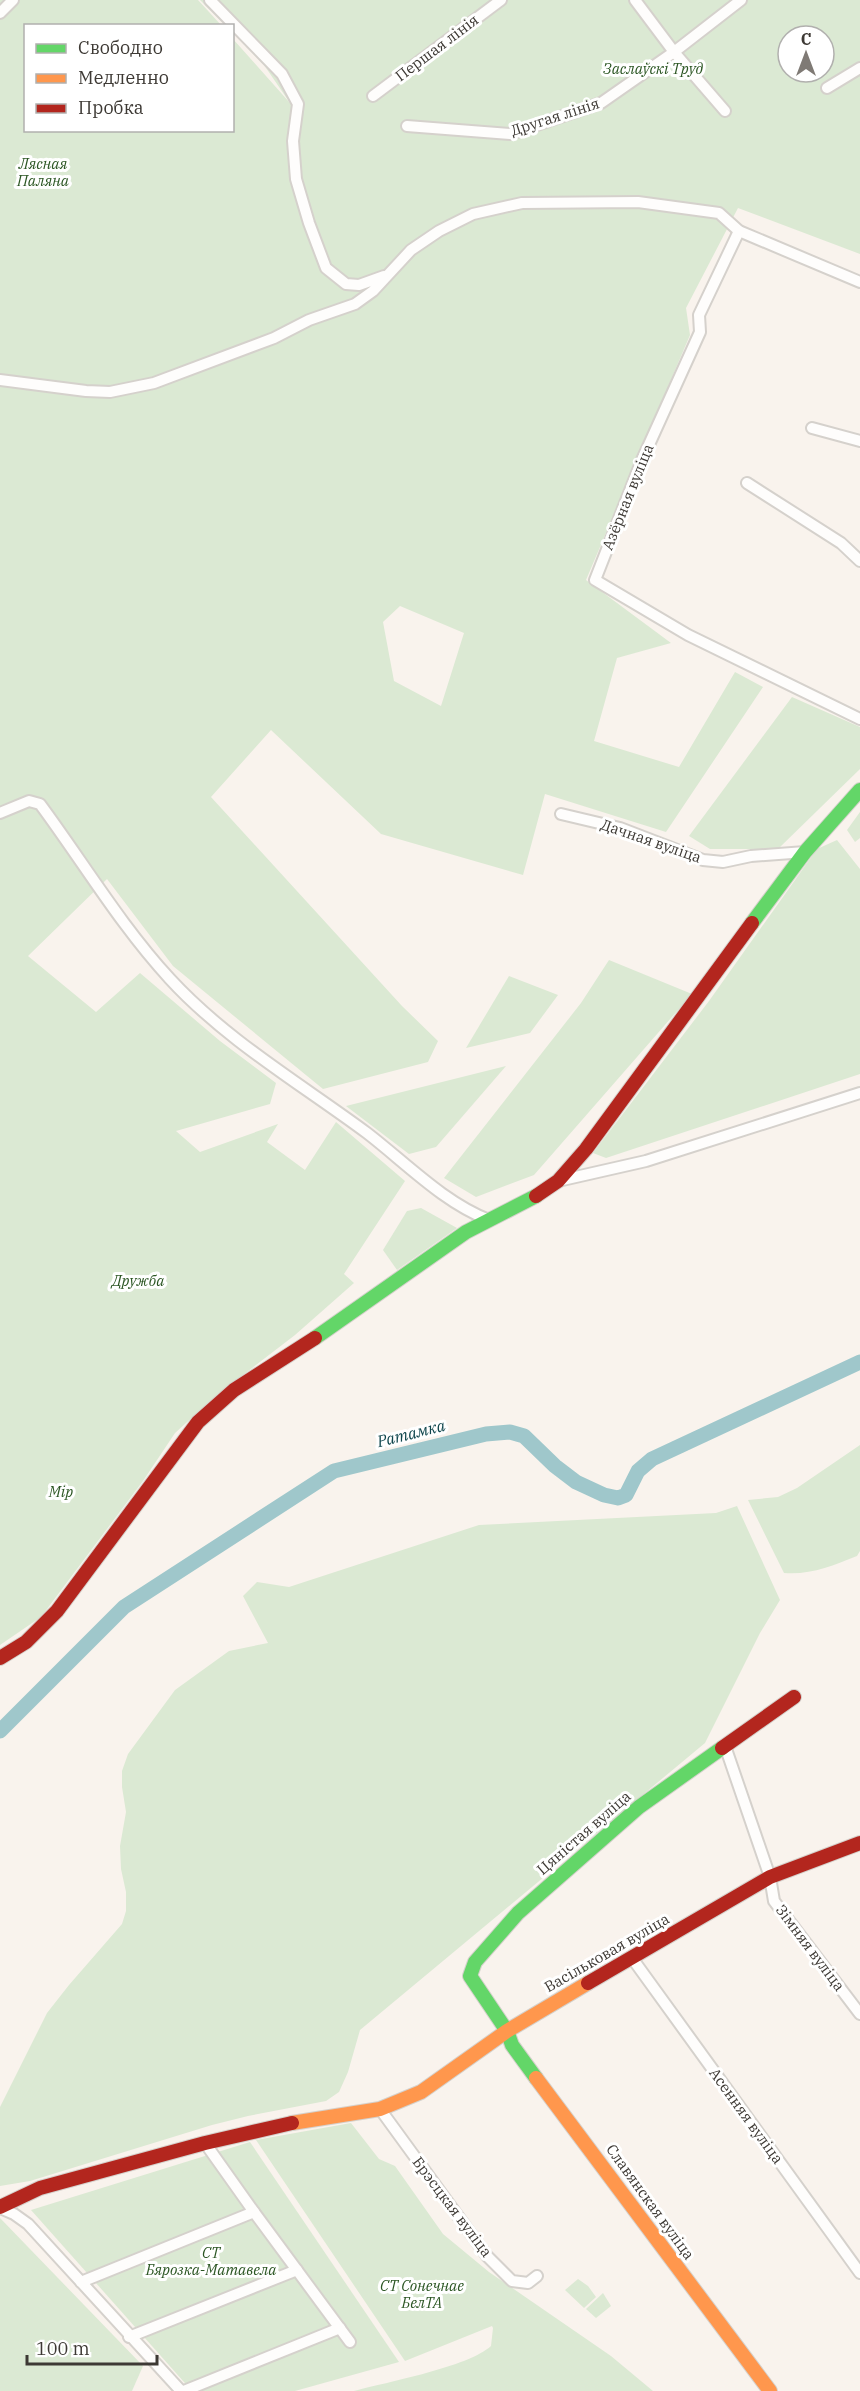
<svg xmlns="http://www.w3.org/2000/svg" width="860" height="2391" viewBox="0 0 860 2391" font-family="'IBM Plex Serif',serif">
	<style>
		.green { fill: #dbe9d3; fill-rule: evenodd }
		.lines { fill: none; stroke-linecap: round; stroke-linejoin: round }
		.river { stroke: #9fc7cb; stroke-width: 15 }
		.street-casing { stroke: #d5d1cc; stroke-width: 14 }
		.fast-casing { stroke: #d5d1cc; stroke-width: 16 }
		.slow-casing { stroke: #d5d1cc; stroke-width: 16 }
		.jam-casing { stroke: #d5d1cc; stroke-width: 16 }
		.street { stroke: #fefdfc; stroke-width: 10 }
		.fast { stroke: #63d668; stroke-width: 14 }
		.slow { stroke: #ff974d; stroke-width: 14 }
		.jam { stroke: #b3261e; stroke-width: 14 }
		.labels { text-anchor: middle; stroke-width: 6; stroke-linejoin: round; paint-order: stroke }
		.street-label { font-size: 15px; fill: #3d3934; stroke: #fff }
		.park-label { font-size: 15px; font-style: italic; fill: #2b5623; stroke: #fff }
		.water-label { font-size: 16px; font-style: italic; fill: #0d444b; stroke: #fff }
	</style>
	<rect width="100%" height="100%" fill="#f9f3ed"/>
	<!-- green -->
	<g class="green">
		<path d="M0 0H198L221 25 26 26V130H232L233 39 290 103 264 65 233 33 232 26 225 25 200 0H860V254L738 208 686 308 690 335 586 580 671 643 617 658 594 741 679 767 735 672 763 687 666 832 545 794 523 875 381 834 271 730 211 797 402 1006 438 1041 428 1062 323 1089 173 966 107 879 28 956 96 1012 140 973 220 1041 276 1083 270 1104 176 1131 200 1152 278 1124 267 1142 305 1170 336 1122 405 1181 344 1274 354 1283 295 1335 217 1395 175 1433 143 1481 41 1617 0 1645ZM788 36H824V72H788ZM400 606 464 633 441 706 394 681 383 622Z"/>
		<polygon points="792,697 860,727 860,769 778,849 710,849 689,836"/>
		<polygon points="860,812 860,838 855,842 847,830"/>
		<polygon points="837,840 860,869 860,1074 606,1158 593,1153 709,1001 817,849"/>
		<polygon points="609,960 692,994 534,1175 476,1197 444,1178 581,1003"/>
		<polygon points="509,976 558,995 530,1033 466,1048"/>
		<polygon points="506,1066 436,1147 409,1154 346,1106"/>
		<polygon points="421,1208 457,1228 397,1270 383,1250 407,1211"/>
		<path d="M860 1445V1551L857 1556C832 1566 811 1575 784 1573L748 1500 778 1497 797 1488Z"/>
		<polygon points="737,1506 780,1600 760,1633 705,1743 360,2030 348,2072 339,2092 326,2101 248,2116 212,2125 30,2181 0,2186 0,2107 47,2013 69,1985 122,1924 126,1911 126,1892 121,1869 120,1846 126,1812 122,1787 122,1771 128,1754 175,1690 229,1651 268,1643 243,1596 257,1582 289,1587 479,1525 716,1513"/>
		<path d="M351 2123 379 2159 395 2166 443 2234 489 2272 611 2356 653 2391H354C387 2382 468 2367 491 2346L493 2328 492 2326 405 2361 256 2140Z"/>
		<polygon points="250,2142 399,2362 295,2391 192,2391 31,2210"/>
		<polygon points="0,2218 143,2366 132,2391 0,2391"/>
		<polygon points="578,2279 588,2286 596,2297 584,2308 565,2290"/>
		<polygon points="603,2293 611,2306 596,2318 586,2309"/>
	</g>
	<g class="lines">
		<!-- river -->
		<polyline class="river" points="0,1731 124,1607 334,1471 486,1434 510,1432 524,1436 555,1466 576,1482 604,1495 618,1498 626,1495 638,1471 652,1459 860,1362"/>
		<!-- street casing -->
		<g class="street-casing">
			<g id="street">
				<polyline points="210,0 282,74 298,104 293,141 296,179 309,223 326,268 346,284 359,285 384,276"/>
				<polyline points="635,0 674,52 725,111"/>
				<polyline points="0,13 13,0"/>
				<polyline points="827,88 860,68"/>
				<polyline points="373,96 501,0"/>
				<polyline points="407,126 510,134 601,103 674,52 741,0"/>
				<polyline points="739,231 699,315 700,332 642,460 595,580 688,635 860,719"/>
				<polyline points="0,380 86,391 110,392 154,383 274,338 309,320 355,304 373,291 411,250 439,231 473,214 522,203 638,202 719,213 739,231 860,282"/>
				<polyline points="812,428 860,441"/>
				<polyline points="747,483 841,543 860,561"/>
				<path d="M0 813 29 801 40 804C83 862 121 926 170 979 226 1040 301 1084 367 1133 406 1163 443 1202 489 1220"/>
				<polyline points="561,814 620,828 703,860 723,862 751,856 805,852"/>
				<polyline points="558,1181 646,1161 860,1093"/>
				<polyline points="725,1746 770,1877 774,1901 860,2014"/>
				<polyline points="632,1958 860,2273"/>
				<polyline points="380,2109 487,2256 512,2281 528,2283 537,2276"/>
				<polyline points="0,2208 14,2214 28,2224 181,2391"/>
				<polyline points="254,2212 350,2342"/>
				<polyline points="81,2282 254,2212 205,2143"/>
				<polyline points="129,2337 297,2270"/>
				<polyline points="184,2391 340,2328"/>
			</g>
		</g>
		<!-- fast casing -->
		<g class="fast-casing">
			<g id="fast">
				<polyline points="752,923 805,852 860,790"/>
				<polyline points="315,1338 466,1232 536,1196"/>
				<polyline points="536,2078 512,2045 507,2031 470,1976 475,1962 518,1913 639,1807 722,1748"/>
			</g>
		</g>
		<!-- slow casing -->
		<g class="slow-casing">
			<g id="slow">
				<polyline points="536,2078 770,2391"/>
				<polyline points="292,2123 380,2109 421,2092 507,2031 588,1983"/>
			</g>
		</g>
		<!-- jam casing -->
		<g class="jam-casing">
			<g id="jam">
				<polyline points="536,1196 558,1181 586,1149 752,923"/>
				<polyline points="0,1658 26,1642 57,1611 198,1422 234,1390 315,1338"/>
				<polyline points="722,1748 794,1697"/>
				<polyline points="588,1983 770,1877 860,1843"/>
				<polyline points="0,2207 40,2188 205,2143 292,2123"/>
			</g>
		</g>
		<!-- street -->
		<use href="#street" class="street"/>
		<!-- fast -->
		<use href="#fast" class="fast"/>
		<!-- slow -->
		<use href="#slow" class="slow"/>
		<!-- jam -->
		<use href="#jam" class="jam"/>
	</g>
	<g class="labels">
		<!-- street labels -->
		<g class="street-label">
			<text transform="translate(437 48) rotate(-37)" y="5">Першая лінія</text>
			<text transform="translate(555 117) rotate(-18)" y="5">Другая лінія</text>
			<text transform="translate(628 497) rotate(-68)" y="5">Азёрная вуліца</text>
			<text transform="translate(651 841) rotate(19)" y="5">Дачная вуліца</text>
			<text transform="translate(584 1833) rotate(-41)" y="5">Цяністая вуліца</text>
			<text transform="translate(810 1948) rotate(53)" y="5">Зімняя вуліца</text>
			<text transform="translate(607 1953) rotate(-30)" y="5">Васільковая вуліца</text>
			<text transform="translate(746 2116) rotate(54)" y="5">Асенняя вуліца</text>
			<text transform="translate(650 2202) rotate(54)" y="5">Славянская вуліца</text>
			<text transform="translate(452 2207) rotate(53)" y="5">Брэсцкая вуліца</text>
		</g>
		<!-- park labels -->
		<g class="park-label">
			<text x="653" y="74">Заслаўскі Труд</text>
			<text x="43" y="169">Лясная<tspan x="43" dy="17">Паляна</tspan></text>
			<text x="138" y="1286">Дружба</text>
			<text x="61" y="1497">Мір</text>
			<text x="211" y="2258">СТ<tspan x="211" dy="17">Бярозка-Матавела</tspan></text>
			<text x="422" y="2291">СТ Сонечнае<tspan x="422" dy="17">БелТА</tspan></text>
		</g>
		<!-- water labels -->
		<g class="water-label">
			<text transform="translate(411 1433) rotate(-14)" y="6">Ратамка</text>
		</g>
	</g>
	<!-- legend -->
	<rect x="24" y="24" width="210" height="108" fill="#ffffff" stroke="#b1b0ae" stroke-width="1.5"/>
	<rect x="36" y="44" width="30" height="9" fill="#63d668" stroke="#b1b0ae" stroke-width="1.5"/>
	<text x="78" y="54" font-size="18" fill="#3d3934">Свободно</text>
	<rect x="36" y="74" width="30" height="9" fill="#ff974d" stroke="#b1b0ae" stroke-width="1.5"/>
	<text x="78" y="84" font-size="18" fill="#3d3934">Медленно</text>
	<rect x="36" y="104" width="30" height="9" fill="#b3261e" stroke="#b1b0ae" stroke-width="1.5"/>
	<text x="78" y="114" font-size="18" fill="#3d3934">Пробка</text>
	<!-- north arrow -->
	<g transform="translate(806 54)"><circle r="28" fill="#ffffff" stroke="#b1b0ae" stroke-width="1.5"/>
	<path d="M0-4.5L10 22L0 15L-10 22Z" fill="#7f7a75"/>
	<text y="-9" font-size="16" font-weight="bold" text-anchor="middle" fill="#3d3934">С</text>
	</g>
	<!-- scale -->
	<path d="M27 2355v9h130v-9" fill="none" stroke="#3d3934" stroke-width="3"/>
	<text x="36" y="2355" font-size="18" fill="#3d3934" stroke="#ffffff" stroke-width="4.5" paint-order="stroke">100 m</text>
</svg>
